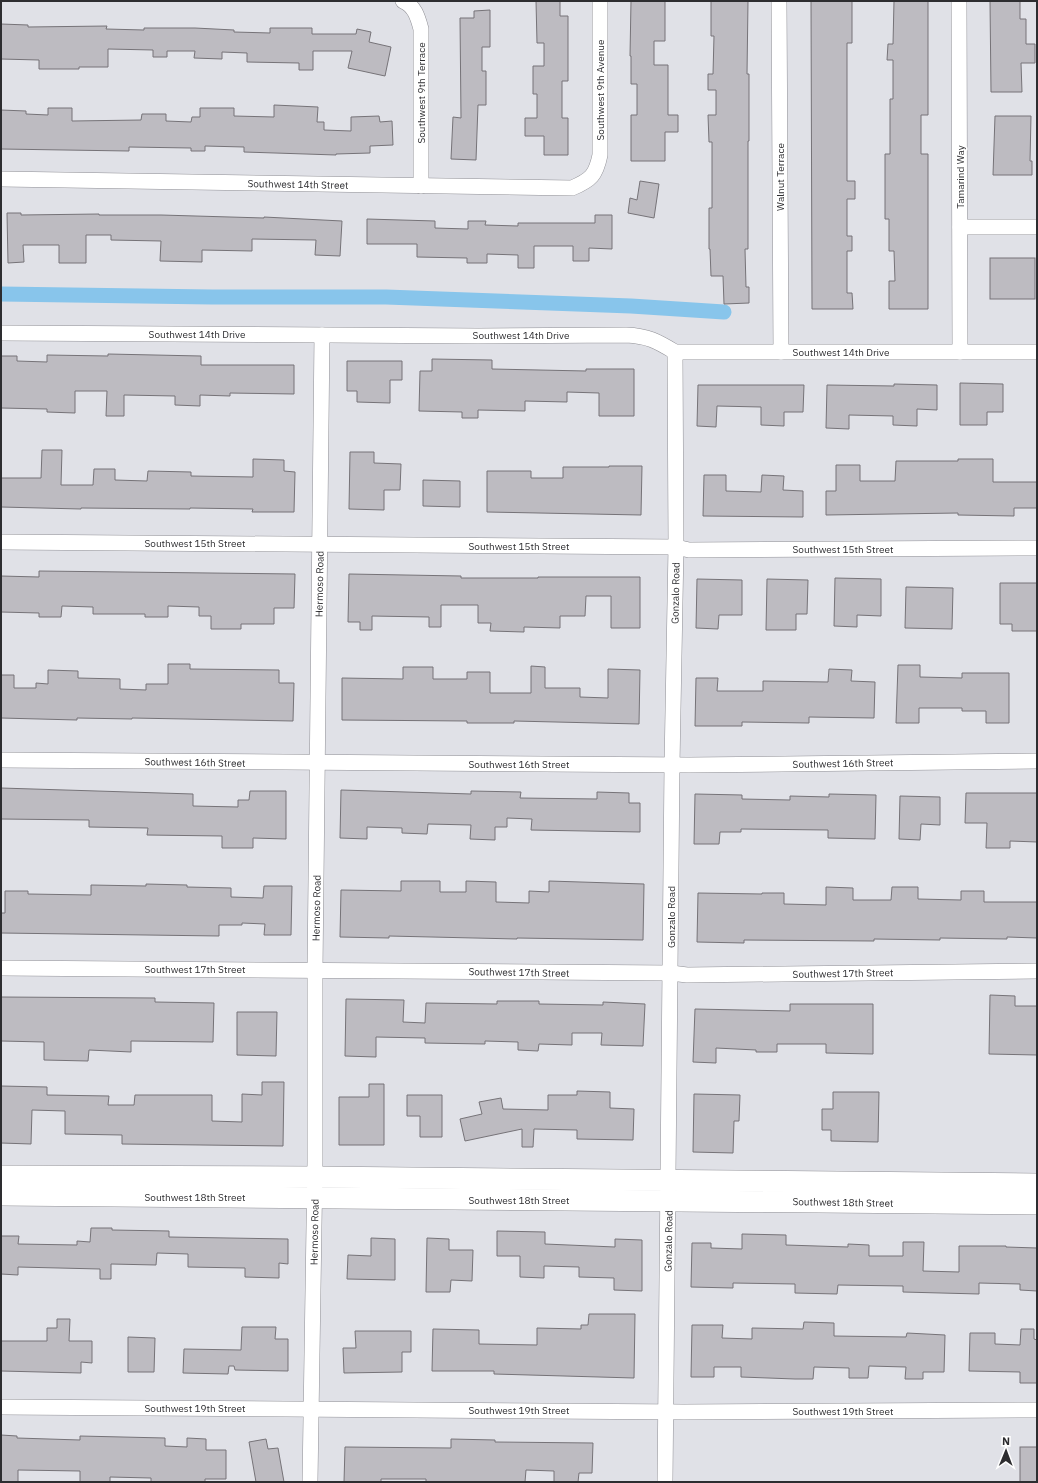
<svg xmlns="http://www.w3.org/2000/svg" width="1038" height="1483" viewBox="0 0 1038 1483" font-family="'IBM Plex Sans',sans-serif">
	<style>
		.lines { fill: none; stroke-linecap: round; stroke-linejoin: round }
		.canal { stroke: #88c5eb; stroke-width: 15 }
		.building { fill: #bdbbc1; stroke: #767378 }
		.minor-casing { stroke: #8f8f95; stroke-width: 16 }
		.secondary-casing { stroke: #8f8f95; stroke-width: 22 }
		.minor { stroke: #fff; stroke-width: 15 }
		.secondary { stroke: #fff; stroke-width: 21 }
		.labels { text-anchor: middle; stroke-width: 3; stroke-linejoin: round; paint-order: stroke }
		.street-label { font-size: 10px; fill: #2d2d30; stroke: #fff }
	</style>
	<rect width="100%" height="100%" fill="#e0e1e7"/>
	<g class="lines">
		<!-- canal -->
		<polyline class="canal" points="1,294 212,297 386,297 631,306 724,312"/>
	</g>
	<!-- building -->
	<g class="building">
		<polygon points="536,1 560,1 560,16 568,16 568,81 562,81 562,118 568,118 568,155 544,155 544,136 525,136 525,118 537,118 537,94 533,94 533,66 544,66 544,43 537,43"/>
		<polygon points="631,1 665,1 665,41 654,41 654,65 668,65 668,115 678,115 678,132 665,132 665,161 631,161 631,115 637,115 637,84 631,84 631,56 630,56"/>
		<polygon points="711,1 748,1 747,74 749,74 749,141 748,141 748,249 745,249 746,287 749,287 749,303 724,304 723,276 711,276 710,249 709,249 709,208 712,208 712,142 709,142 708,115 716,115 716,90 708,90 708,74 713,74 714,36 711,36"/>
		<polygon points="811,1 852,1 852,43 847,43 847,181 855,181 855,199 847,199 847,236 852,236 852,251 847,251 847,293 852,293 853,309 812,309"/>
		<polygon points="894,1 928,1 928,115 921,115 921,154 928,154 928,309 889,309 889,281 895,281 894,251 889,251 889,219 885,219 885,154 890,154 890,99 893,99 893,60 887,60 888,44 893,44"/>
		<polygon points="990,1 1020,1 1020,19 1026,19 1026,44 1035,44 1035,63 1021,63 1022,92 991,92"/>
		<polygon points="490,10 490,47 482,47 482,71 486,71 486,105 478,105 476,160 451,159 453,117 461,118 460,18 474,18 474,11"/>
		<polygon points="1,24 28,25 28,27 107,26 106,29 144,30 144,28 195,28 234,30 234,32 270,33 270,28 312,28 312,34 356,34 357,29 371,32 369,42 391,47 385,76 348,68 352,51 313,51 313,70 299,70 299,63 247,62 247,53 222,52 222,59 194,58 195,51 167,51 167,57 153,57 153,50 108,49 108,67 79,67 79,69 39,69 39,60 1,59"/>
		<polygon points="274,105 318,107 317,122 324,122 324,130 351,131 351,117 379,116 380,122 392,121 393,145 370,146 370,153 336,154 336,155 244,152 244,147 205,146 205,151 191,151 191,148 129,147 129,151 1,149 1,110 26,111 26,114 48,115 48,108 72,108 72,121 141,120 142,114 166,114 166,121 191,122 192,117 200,117 200,108 234,108 234,116 274,117"/>
		<polygon points="995,116 1031,116 1030,161 1032,161 1032,175 993,175"/>
		<polygon points="640,181 659,184 654,218 628,213 630,198 637,200"/>
		<polygon points="7,213 21,213 21,215 99,214 99,215 161,215 264,218 264,217 342,221 340,256 315,255 316,240 252,239 252,251 202,250 202,262 160,261 161,241 111,240 111,235 86,235 86,263 59,263 59,245 23,245 24,262 8,263"/>
		<polygon points="595,215 612,215 612,249 589,248 589,261 573,261 573,246 534,246 534,268 518,268 518,255 487,254 487,263 467,263 467,258 417,257 417,244 367,244 367,219 435,221 435,228 468,229 468,221 486,221 485,225 518,226 518,223 595,223"/>
		<rect x="990" y="258" width="45" height="41"/>
		<polygon points="108,354 201,356 201,365 294,365 294,394 230,393 230,396 200,395 200,406 175,405 175,396 124,395 124,416 106,416 107,391 75,391 75,413 47,412 47,409 1,408 1,356 17,356 17,361 47,362 47,355 108,356"/>
		<polygon points="432,359 492,360 492,369 586,371 586,369 634,369 634,416 599,416 599,393 567,392 567,402 525,401 525,411 478,410 478,418 462,418 462,412 419,411 420,371 432,371"/>
		<polygon points="347,361 402,361 402,380 390,380 390,403 357,402 357,391 347,391"/>
		<polygon points="960,383 1003,384 1003,412 987,412 987,425 960,425"/>
		<polygon points="894,384 937,385 937,410 917,409 917,426 893,425 893,416 849,415 849,429 826,428 827,385 894,386"/>
		<polygon points="698,385 804,385 803,412 784,412 784,426 761,425 761,407 717,406 716,427 697,426"/>
		<polygon points="42,450 62,450 61,485 93,485 94,469 115,469 115,480 147,481 148,471 191,472 191,476 253,477 253,459 284,460 284,471 295,472 294,512 252,512 253,509 190,508 190,509 81,508 81,509 1,507 1,478 41,478"/>
		<polygon points="350,452 374,452 374,463 401,464 400,490 384,490 384,510 349,509"/>
		<polygon points="958,459 993,459 993,482 1037,482 1037,508 1014,508 1014,516 958,515 958,513 826,515 826,491 836,491 836,465 860,465 860,481 895,481 896,461 958,461"/>
		<polygon points="609,466 642,466 641,515 487,512 487,471 531,471 531,478 563,478 563,467 609,467"/>
		<polygon points="704,475 726,475 726,491 761,492 762,475 784,476 783,490 803,491 803,517 703,516"/>
		<polygon points="423,480 460,481 460,507 423,506"/>
		<polygon points="39,571 295,574 294,608 274,608 274,624 241,624 241,629 211,629 211,616 199,616 199,607 168,606 168,617 145,617 145,614 93,614 93,607 62,606 61,617 39,617 39,613 1,612 1,576 39,577"/>
		<polygon points="349,574 461,576 461,578 538,578 538,577 640,577 640,628 611,628 611,596 586,596 585,616 560,616 560,628 524,627 524,632 490,631 491,623 478,623 478,605 441,605 441,627 429,627 429,617 372,616 372,630 360,630 360,622 348,622"/>
		<polygon points="835,578 881,579 881,616 857,615 857,627 834,626"/>
		<polygon points="697,579 742,580 742,615 719,615 718,629 696,628"/>
		<polygon points="767,579 808,580 807,614 796,614 796,630 766,630"/>
		<polygon points="1000,583 1037,583 1037,631 1012,631 1012,624 1000,624"/>
		<polygon points="906,587 953,588 952,629 905,628"/>
		<polygon points="168,664 190,664 190,669 279,670 279,683 294,683 293,721 132,718 132,719 77,718 77,720 1,718 1,675 14,675 14,688 36,688 36,683 48,684 48,670 78,671 78,678 120,679 120,689 146,690 146,684 168,684"/>
		<polygon points="898,665 920,665 920,677 962,678 962,673 1009,673 1009,723 986,723 986,711 962,711 962,708 919,708 919,723 896,723"/>
		<polygon points="531,666 545,667 545,688 580,688 580,697 608,698 608,669 640,670 639,724 514,721 514,723 467,723 467,721 342,720 342,678 403,679 403,667 433,667 433,679 467,679 467,672 490,672 490,693 531,693"/>
		<polygon points="829,669 852,670 851,681 875,682 874,718 809,717 809,723 742,722 742,726 695,726 696,678 718,678 717,691 763,691 763,681 828,682"/>
		<polygon points="1,788 193,794 193,806 238,807 238,800 249,800 250,791 286,791 286,839 253,838 253,848 222,848 222,836 147,835 148,828 89,827 89,820 1,819"/>
		<polygon points="341,790 471,794 471,791 521,792 520,798 597,799 597,792 629,793 629,803 640,803 640,832 531,830 532,819 507,818 507,827 495,827 495,840 470,839 471,825 428,824 427,834 402,833 402,828 367,827 367,839 340,838"/>
		<polygon points="966,793 1037,793 1037,842 1010,841 1010,848 986,848 987,823 965,823"/>
		<polygon points="695,794 742,795 742,799 790,800 790,796 829,797 829,794 876,795 875,839 828,838 828,830 741,829 741,832 720,832 719,844 694,844"/>
		<polygon points="900,796 940,797 940,825 921,824 920,840 899,839"/>
		<polygon points="401,881 440,881 440,892 466,892 466,881 496,882 496,902 529,903 529,891 549,892 549,881 644,884 643,940 517,938 517,939 389,936 389,938 340,937 341,890 401,891"/>
		<polygon points="146,884 187,885 187,887 231,888 231,897 263,898 264,886 292,886 291,935 264,935 265,924 242,923 242,925 219,925 219,936 1,933 1,913 5,913 5,891 28,891 28,894 91,895 91,885 146,886"/>
		<polygon points="826,887 853,888 853,900 891,900 892,887 918,887 918,899 961,900 961,891 984,891 984,902 1037,902 1037,938 1007,937 1007,939 940,938 940,940 874,939 874,941 744,940 744,943 697,942 698,893 762,894 762,893 784,893 784,904 826,905"/>
		<polygon points="990,995 1015,996 1015,1006 1037,1006 1037,1055 989,1054"/>
		<polygon points="1,997 155,998 155,1002 214,1003 213,1042 131,1041 131,1052 89,1050 88,1061 44,1060 44,1042 1,1041"/>
		<polygon points="346,999 404,1000 403,1022 425,1023 426,1003 497,1004 497,1001 539,1001 539,1004 603,1005 603,1002 645,1004 643,1046 601,1045 602,1033 572,1033 572,1045 539,1044 538,1051 518,1050 518,1042 485,1041 485,1044 425,1043 425,1038 376,1037 376,1057 345,1056"/>
		<polygon points="790,1004 873,1004 873,1054 826,1053 826,1044 777,1044 777,1052 756,1052 756,1050 716,1048 716,1063 693,1062 695,1009 790,1011"/>
		<polygon points="237,1012 277,1012 276,1056 237,1055"/>
		<polygon points="262,1082 284,1082 283,1146 122,1144 122,1135 65,1134 65,1111 32,1110 31,1144 1,1143 1,1086 47,1087 47,1095 109,1096 108,1105 134,1105 135,1095 212,1095 212,1121 242,1122 242,1094 262,1095"/>
		<polygon points="369,1084 384,1084 384,1145 339,1145 339,1097 369,1097"/>
		<polygon points="577,1091 610,1092 610,1108 634,1109 633,1140 577,1139 577,1130 534,1129 533,1147 522,1147 522,1129 465,1141 460,1119 482,1114 479,1102 501,1098 503,1109 548,1110 548,1095 577,1095"/>
		<polygon points="833,1092 879,1092 878,1142 831,1141 831,1130 822,1130 822,1109 833,1109"/>
		<polygon points="694,1094 740,1095 739,1121 734,1121 733,1153 693,1152"/>
		<polygon points="407,1095 442,1095 442,1137 420,1137 420,1116 407,1116"/>
		<polygon points="91,1228 112,1228 112,1230 169,1231 169,1237 288,1239 288,1264 279,1263 279,1278 245,1277 245,1268 188,1267 188,1254 157,1253 156,1265 111,1264 111,1279 100,1279 100,1269 18,1267 18,1275 1,1274 1,1236 19,1236 18,1244 77,1245 77,1241 90,1242"/>
		<polygon points="497,1231 545,1232 545,1244 615,1247 615,1239 642,1240 642,1291 614,1290 614,1278 579,1277 579,1267 544,1266 544,1278 520,1277 520,1256 497,1256"/>
		<polygon points="742,1234 786,1235 786,1245 848,1247 848,1244 869,1245 869,1256 903,1256 903,1242 924,1242 923,1271 959,1272 959,1246 1006,1246 1006,1247 1037,1248 1037,1291 1020,1290 1020,1284 979,1283 979,1294 903,1292 903,1286 838,1285 837,1294 795,1293 795,1284 733,1283 733,1288 691,1287 692,1243 711,1243 711,1248 742,1249"/>
		<polygon points="371,1238 395,1239 395,1280 347,1279 348,1255 371,1256"/>
		<polygon points="427,1238 449,1239 449,1250 473,1250 472,1281 451,1280 450,1292 426,1292"/>
		<polygon points="589,1314 635,1314 634,1378 494,1374 494,1371 432,1371 433,1329 479,1330 479,1344 537,1345 537,1328 581,1329 581,1325 588,1325"/>
		<polygon points="57,1319 70,1319 69,1341 92,1341 92,1363 81,1362 81,1373 1,1371 1,1341 47,1341 47,1328 57,1328"/>
		<polygon points="804,1322 834,1323 834,1336 906,1337 907,1333 945,1335 944,1372 923,1372 923,1379 905,1379 906,1367 869,1366 868,1378 849,1378 849,1368 814,1367 813,1379 795,1379 741,1377 741,1367 714,1367 714,1377 691,1377 692,1325 723,1325 722,1338 752,1339 752,1328 803,1329"/>
		<polygon points="242,1327 276,1327 275,1339 288,1339 288,1371 235,1370 234,1366 229,1366 228,1374 183,1373 184,1349 241,1350"/>
		<polygon points="1021,1329 1034,1329 1034,1339 1037,1340 1037,1383 1020,1383 1020,1372 969,1371 970,1333 995,1333 995,1344 1020,1345"/>
		<polygon points="355,1331 411,1331 411,1352 402,1352 402,1372 344,1373 343,1348 356,1348"/>
		<polygon points="128,1337 155,1338 154,1372 128,1372"/>
		<polygon points="1,1435 17,1436 17,1438 80,1440 80,1436 165,1438 165,1446 187,1447 187,1438 206,1439 206,1450 226,1450 226,1479 205,1479 205,1482 151,1482 151,1478 110,1477 110,1482 80,1482 80,1471 18,1470 18,1482 1,1482"/>
		<polygon points="266,1439 268,1449 278,1448 284,1482 256,1482 249,1442"/>
		<polygon points="451,1439 495,1440 495,1442 593,1443 592,1473 579,1473 578,1482 554,1482 554,1471 526,1470 525,1482 426,1482 426,1479 381,1479 381,1482 344,1482 345,1447 451,1448"/>
		<rect x="1020" y="1447" width="17" height="35"/>
	</g>
	<g class="lines">
		<!-- minor casing -->
		<g class="minor-casing">
			<g id="minor">
				<path d="M403 1C415 6 418 18 421 29V186"/>
				<polyline points="779,1 781,352"/>
				<polyline points="959,1 960,352"/>
				<path d="M1 179 572 188C591 180 596 175 600 155V1"/>
				<polyline points="960,227 1037,227"/>
				<path d="M1 333 478 336 626 335C648 336 657 341 675 352H1037"/>
				<polyline points="1,542 676,547 689,550 1037,548"/>
				<polyline points="1,760 689,765 1037,761"/>
				<polyline points="1,968 671,973 687,975 1037,971"/>
				<polyline points="1,1407 684,1412 1037,1410"/>
				<polyline points="310,1482 315,1162 315,970 322,335"/>
				<polyline points="665,1482 672,765 676,547 675,352"/>
			</g>
		</g>
		<!-- secondary casing -->
		<g class="secondary-casing">
			<g id="secondary">
				<polyline points="1,1176 314,1177 1037,1184"/>
				<polyline points="1,1195 1037,1204"/>
			</g>
		</g>
		<!-- minor -->
		<use href="#minor" class="minor"/>
		<!-- secondary -->
		<use href="#secondary" class="secondary"/>
	</g>
	<g class="labels">
		<!-- street labels -->
		<g class="street-label">
			<text transform="translate(600 90) rotate(-90)" y="4">Southwest 9th Avenue</text>
			<text transform="translate(421 93) rotate(-90)" y="4">Southwest 9th Terrace</text>
			<text transform="translate(780 177) rotate(-90)" y="4">Walnut Terrace</text>
			<text transform="translate(960 177) rotate(-90)" y="4">Tamarind Way</text>
			<text transform="translate(298 184) rotate(1)" y="4">Southwest 14th Street</text>
			<text x="197" y="338">Southwest 14th Drive</text>
			<text x="521" y="339">Southwest 14th Drive</text>
			<text x="841" y="356">Southwest 14th Drive</text>
			<text x="195" y="547">Southwest 15th Street</text>
			<text x="519" y="550">Southwest 15th Street</text>
			<text x="843" y="553">Southwest 15th Street</text>
			<text transform="translate(319 584) rotate(-89)" y="4">Hermoso Road</text>
			<text transform="translate(675 593) rotate(-89)" y="4">Gonzalo Road</text>
			<text transform="translate(195 762) rotate(1)" y="4">Southwest 16th Street</text>
			<text transform="translate(843 763) rotate(-1)" y="4">Southwest 16th Street</text>
			<text x="519" y="768">Southwest 16th Street</text>
			<text transform="translate(316 908) rotate(-89)" y="4">Hermoso Road</text>
			<text transform="translate(671 917) rotate(-90)" y="4">Gonzalo Road</text>
			<text x="195" y="973">Southwest 17th Street</text>
			<text transform="translate(519 972) rotate(1)" y="4">Southwest 17th Street</text>
			<text transform="translate(843 973) rotate(-1)" y="4">Southwest 17th Street</text>
			<text x="195" y="1201">Southwest 18th Street</text>
			<text x="519" y="1204">Southwest 18th Street</text>
			<text transform="translate(843 1202) rotate(1)" y="4">Southwest 18th Street</text>
			<text transform="translate(314 1232) rotate(-89)" y="4">Hermoso Road</text>
			<text transform="translate(668 1241) rotate(-89)" y="4">Gonzalo Road</text>
			<text x="195" y="1412">Southwest 19th Street</text>
			<text x="519" y="1414">Southwest 19th Street</text>
			<text x="843" y="1415">Southwest 19th Street</text>
		</g>
	</g>
	<!-- border -->
	<rect width="1038" height="1483" fill="none" stroke="#2d2d30" stroke-width="4"/>
	<!-- north arrow -->
	<g transform="translate(1006 1451) rotate(1)" stroke="#ffffff" stroke-width="3" paint-order="stroke">
	<path d="M0-3L7 15L0 10L-7 15Z" fill="#2d2d30"/>
	<text y="-6" font-size="11" font-weight="bold" text-anchor="middle" fill="#2d2d30">N</text>
	</g>
</svg>
